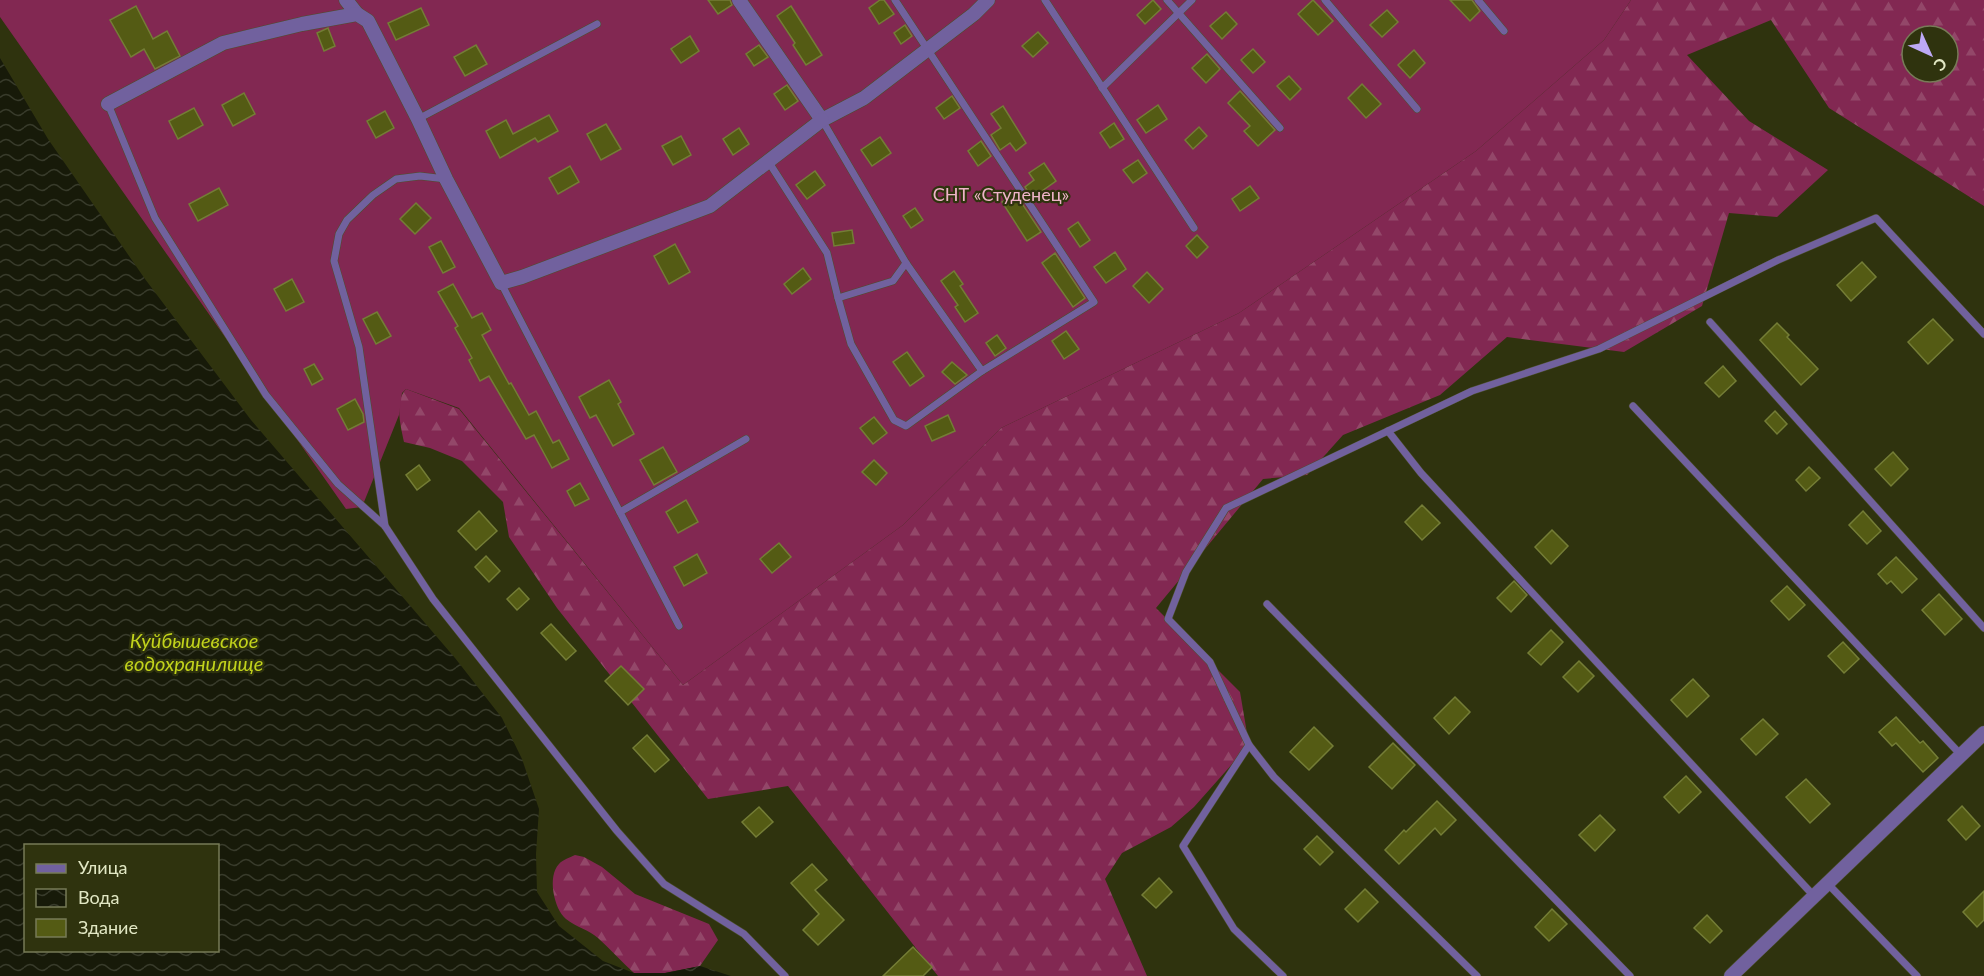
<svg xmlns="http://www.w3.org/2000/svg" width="1984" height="976" viewBox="0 0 1984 976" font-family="Lato,sans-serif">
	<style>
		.forest { fill: url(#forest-firs); fill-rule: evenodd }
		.garden { fill: #822852 }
		.water { fill: url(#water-waves); fill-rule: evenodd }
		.building { fill: #545b14; stroke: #747d36; stroke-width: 1.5 }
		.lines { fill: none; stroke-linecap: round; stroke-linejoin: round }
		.lane-casing { stroke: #4c502b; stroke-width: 8 }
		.street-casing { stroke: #4c502b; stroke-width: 15 }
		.lane { stroke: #71619e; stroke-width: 7 }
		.street { stroke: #71619e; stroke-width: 14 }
		.labels { text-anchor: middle; stroke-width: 4.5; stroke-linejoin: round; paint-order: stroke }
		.park-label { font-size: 18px; fill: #efb4c9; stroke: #2f330e }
		.water-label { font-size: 20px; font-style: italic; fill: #c2d31c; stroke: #2f330e }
	</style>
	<defs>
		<pattern id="forest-firs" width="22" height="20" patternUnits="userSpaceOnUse" patternTransform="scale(1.5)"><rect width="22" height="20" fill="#822852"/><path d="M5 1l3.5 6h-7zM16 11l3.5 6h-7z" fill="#934769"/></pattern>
		<pattern id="water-waves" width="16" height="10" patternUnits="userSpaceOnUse" patternTransform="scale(1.5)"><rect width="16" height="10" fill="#171a09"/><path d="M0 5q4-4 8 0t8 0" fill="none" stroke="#383b2b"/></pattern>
	</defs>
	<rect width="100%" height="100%" fill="#2f330e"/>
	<!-- forest -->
	<g class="forest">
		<path d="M1631 0H1984V206L1829 108 1771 20 1687 55 1749 121 1828 170 1777 217 1729 213 1702 306 1624 352 1507 337 1440 395 1343 435 1307 475 1263 479 1156 608 1240 692 1249 745 1194 807 1171 827 1122 853 1105 879 1147 976H938L788 786 708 799 557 608 509 537 503 502 462 461 430 448 404 442C401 427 394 402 406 389L459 409 683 685 903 525 1001 428 1239 313 1476 151 1604 40ZM1912 36H1948V72H1912Z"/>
		<path d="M575 855 584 857 602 867 635 894 709 924 718 940 700 966 665 973H634C622 962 610 949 598 938 589 930 576 927 566 919 554 909 547 876 559 864 562 860 571 857 575 855Z"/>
	</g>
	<!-- garden -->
	<polygon class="garden" points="0,0 1631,0 1604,40 1476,151 1239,313 1001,428 903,525 683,685 459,408 406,389 402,393 399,415 362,507 346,509 0,17"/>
	<!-- water -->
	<path class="water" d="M0 58 48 139 145 279 251 420 455 658 502 718 522 759 539 809 536 854 537 892 559 926 603 961 634 973H665L700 966 731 976H0ZM26 846H218V950H26Z"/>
	<!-- building -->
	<g class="building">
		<polygon points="708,0 730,0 732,5 718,14"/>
		<polygon points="880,0 884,0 894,14 879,24 869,8"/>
		<polygon points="1153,0 1161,9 1145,24 1137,15"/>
		<polygon points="1313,0 1333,21 1318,35 1298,14"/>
		<polygon points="1450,0 1472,0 1480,11 1470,21"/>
		<polygon points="136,6 153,39 167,31 180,56 155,69 144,49 131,57 110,20"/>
		<polygon points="791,6 822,55 806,65 793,45 795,43 777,16"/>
		<polygon points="421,8 429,25 396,40 388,23"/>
		<polygon points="1387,10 1398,22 1382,37 1370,25"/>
		<polygon points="1226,12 1237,24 1222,39 1210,26"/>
		<polygon points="905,25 912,36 901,44 894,33"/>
		<polygon points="328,28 335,46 324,51 317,33"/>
		<polygon points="1038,32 1048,43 1033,57 1022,46"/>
		<polygon points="690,36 699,51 681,63 671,49"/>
		<polygon points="476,45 487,64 465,76 454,57"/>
		<polygon points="759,45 768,57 754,66 746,54"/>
		<polygon points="1253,49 1265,62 1253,73 1241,60"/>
		<polygon points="1414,50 1425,63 1410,78 1398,65"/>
		<polygon points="1207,54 1220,69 1206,83 1192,68"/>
		<polygon points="1289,76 1301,89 1290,100 1277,86"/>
		<polygon points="1362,84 1381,104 1366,118 1348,98"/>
		<polygon points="787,85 798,101 785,110 774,94"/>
		<polygon points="1240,91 1275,130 1258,146 1244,131 1250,126 1228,103"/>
		<polygon points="244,93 255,114 233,126 222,105"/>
		<polygon points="952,96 960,108 944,119 936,108"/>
		<polygon points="1158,105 1167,119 1146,133 1137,120"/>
		<polygon points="1003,106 1026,143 1016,151 1010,143 1000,150 991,135 1001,128 991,114"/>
		<polygon points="194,108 203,125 178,139 169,121"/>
		<polygon points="385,111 394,128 376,138 367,121"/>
		<polygon points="549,115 558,131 538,142 535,138 500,158 486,131 506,120 513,134"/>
		<polygon points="1114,123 1124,139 1110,148 1100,133"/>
		<polygon points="606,124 621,149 601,160 587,134"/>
		<polygon points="1199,127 1207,136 1193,149 1185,140"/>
		<polygon points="739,128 749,144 733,155 723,139"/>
		<polygon points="681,136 691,155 673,165 662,146"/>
		<polygon points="880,137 891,153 872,166 861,150"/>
		<polygon points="981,141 991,156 978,166 968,151"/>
		<polygon points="1138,160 1147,173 1133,183 1123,170"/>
		<polygon points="1044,163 1056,181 1032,198 1025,187 1034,180 1029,173"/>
		<polygon points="570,166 579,182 558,194 549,178"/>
		<polygon points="815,171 825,185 807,199 796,185"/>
		<polygon points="1250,186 1259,198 1240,211 1232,199"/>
		<polygon points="219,188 228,205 198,221 189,204"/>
		<polygon points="1015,193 1041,232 1027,241 1002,202"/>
		<polygon points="416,203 431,218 415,234 400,219"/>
		<polygon points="915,208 923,220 911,228 903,216"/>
		<polygon points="1078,222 1090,240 1080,247 1068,229"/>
		<polygon points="852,230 854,243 834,246 832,233"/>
		<polygon points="1197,235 1208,247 1197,258 1186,246"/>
		<polygon points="441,241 455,267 443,273 429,247"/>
		<polygon points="675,244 690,272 669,284 654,256"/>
		<polygon points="1115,252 1126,269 1106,283 1094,267"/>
		<polygon points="1055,253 1085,298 1073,307 1042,263"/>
		<polygon points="1862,262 1876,277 1851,301 1837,285"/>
		<polygon points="803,268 811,279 792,294 784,284"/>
		<polygon points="954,271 963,284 960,286 978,313 965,322 955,307 958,305 941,281"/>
		<polygon points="1147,272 1163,289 1149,303 1133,286"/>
		<polygon points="292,279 304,302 286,311 274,289"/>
		<polygon points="453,284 472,318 482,313 491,330 482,335 509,384 511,383 529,415 536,411 553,443 559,440 569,459 552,468 534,435 526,439 489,376 480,381 469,360 472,358 455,328 458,326 438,292"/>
		<polygon points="377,312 391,336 376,344 363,319"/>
		<polygon points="1933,319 1953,340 1928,364 1908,342"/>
		<polygon points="1777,323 1789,335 1787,337 1818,369 1801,385 1760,340"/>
		<polygon points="1066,331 1079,349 1064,359 1052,341"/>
		<polygon points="997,335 1006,348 995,356 986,343"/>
		<polygon points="907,352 924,376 910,386 893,362"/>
		<polygon points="952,362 967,375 955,384 942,372"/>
		<polygon points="314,364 323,379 312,385 304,369"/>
		<polygon points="1723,366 1736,381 1719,397 1705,383"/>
		<polygon points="609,380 621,402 618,404 634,434 613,446 596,415 590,418 579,397"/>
		<polygon points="355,399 363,414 364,422 348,430 337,409"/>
		<polygon points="1775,411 1787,424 1777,434 1765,421"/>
		<polygon points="948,415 955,431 932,441 925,426"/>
		<polygon points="874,417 887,433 873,444 860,428"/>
		<polygon points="663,447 677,472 654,485 640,460"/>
		<polygon points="1893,452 1908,469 1891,486 1875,469"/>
		<polygon points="874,460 887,473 876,485 862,472"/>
		<polygon points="419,465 430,480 417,490 406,475"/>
		<polygon points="1809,467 1820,478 1806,491 1796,480"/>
		<polygon points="580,483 589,499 575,506 567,491"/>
		<polygon points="686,500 698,522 678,533 666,512"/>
		<polygon points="1422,505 1440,523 1422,540 1405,522"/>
		<polygon points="479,511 497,531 476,550 458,531"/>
		<polygon points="1863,511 1881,531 1867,544 1849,525"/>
		<polygon points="1552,530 1568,546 1551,564 1535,547"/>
		<polygon points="779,543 791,557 772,573 760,559"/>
		<polygon points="697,554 707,573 684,586 674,567"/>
		<polygon points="486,556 500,571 489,582 475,567"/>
		<polygon points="1896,557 1917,579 1902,593 1891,581 1887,584 1878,574"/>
		<polygon points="1514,581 1527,595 1511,612 1497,598"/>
		<polygon points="1787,586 1805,605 1789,620 1771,601"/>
		<polygon points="519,588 529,599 517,610 507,599"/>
		<polygon points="1939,594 1962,619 1945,635 1922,610"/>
		<polygon points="551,624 576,651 566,660 541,633"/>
		<polygon points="1551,630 1563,642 1541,665 1528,653"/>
		<polygon points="1843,642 1859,659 1844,673 1828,656"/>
		<polygon points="1579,661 1594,676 1578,692 1563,677"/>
		<polygon points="621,666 644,689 628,705 605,681"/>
		<polygon points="1693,679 1709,696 1687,717 1671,700"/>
		<polygon points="1455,697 1470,712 1449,734 1434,718"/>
		<polygon points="1896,717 1920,743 1923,741 1938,758 1923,772 1896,743 1892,746 1879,732"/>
		<polygon points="1763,719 1778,734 1756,755 1741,739"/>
		<polygon points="1314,727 1333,746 1309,770 1290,752"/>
		<polygon points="647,735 669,760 655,772 633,748"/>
		<polygon points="1393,743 1415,765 1392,789 1369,767"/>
		<polygon points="1686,776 1701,792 1679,813 1664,797"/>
		<polygon points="1806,779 1830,804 1810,823 1786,797"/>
		<polygon points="1437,801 1456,820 1441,835 1435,828 1399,864 1385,850 1404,830 1406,832"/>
		<polygon points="1962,806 1980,826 1966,840 1948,820"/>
		<polygon points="759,807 773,822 756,837 742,822"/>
		<polygon points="1600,815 1615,830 1595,851 1579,835"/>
		<polygon points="1317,836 1333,852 1320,865 1304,849"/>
		<polygon points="812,864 827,880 815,890 844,920 818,945 803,930 819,914 791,883"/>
		<polygon points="1159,878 1172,892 1156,908 1142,895"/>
		<polygon points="1365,889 1378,902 1358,922 1345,909"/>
		<polygon points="1984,891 1984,920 1977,927 1963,912"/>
		<polygon points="1552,909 1567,924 1549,941 1535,927"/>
		<polygon points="1707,915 1722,931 1710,943 1694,928"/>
		<polygon points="913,947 932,967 923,976 883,976"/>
	</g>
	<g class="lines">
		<!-- lane casing -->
		<g class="lane-casing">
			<g id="lane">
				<polyline points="1045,0 1194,228"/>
				<polyline points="1167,0 1280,128"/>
				<polyline points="1325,0 1417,109"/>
				<polyline points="1478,0 1504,31"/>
				<polyline points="1102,88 1192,0"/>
				<polyline points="108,104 155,218 266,395 338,484 385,526 433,599 617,831 664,884 744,934 785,976"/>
				<polyline points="418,119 597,24"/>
				<polyline points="822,120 906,263 982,371 1094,302 895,0"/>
				<polyline points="768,161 827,253 838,298"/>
				<polyline points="906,263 893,281 838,298 851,344 894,420 906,426 982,371"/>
				<polyline points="501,283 679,626"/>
				<polyline points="1710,322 1984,628"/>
				<polyline points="1633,406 1961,755"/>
				<polyline points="1388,431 1421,473 1814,896"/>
				<polyline points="620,512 746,439"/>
				<polyline points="385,526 359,347 334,261 339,234 347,220 373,195 396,179 420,176 446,179"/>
				<polyline points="1267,604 1630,976"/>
				<polyline points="1249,745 1274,777 1477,976"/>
				<polyline points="1827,883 1917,976"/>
				<polyline points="1283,976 1234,929 1183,846 1249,745 1210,662 1168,619 1186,572 1226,508 1472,391 1599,349 1778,260 1876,218 1984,334"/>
			</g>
		</g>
		<!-- street casing -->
		<g class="street-casing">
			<g id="street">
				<polyline points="346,0 357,14"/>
				<polyline points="739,0 822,120 864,98 974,14 988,0"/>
				<polyline points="108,104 223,43 302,24 357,14 368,21 418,119 446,179 501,283 522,277 710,206 822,120"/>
				<polyline points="1731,976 1984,733"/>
			</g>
		</g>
		<!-- lane -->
		<use href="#lane" class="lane"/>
		<!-- street -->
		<use href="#street" class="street"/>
	</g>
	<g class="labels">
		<!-- park labels -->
		<g class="park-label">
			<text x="1001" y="201">СНТ «Студенец»</text>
		</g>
		<!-- water labels -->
		<g class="water-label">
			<text x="194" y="648">Куйбышевское<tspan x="194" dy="23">водохранилище</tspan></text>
		</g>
	</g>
	<!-- legend -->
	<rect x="24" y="844" width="195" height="108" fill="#2f330e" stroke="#777b57" stroke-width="1.5"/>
	<rect x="36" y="864" width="30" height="9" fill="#71619e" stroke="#777b57" stroke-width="1.5"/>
	<text x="78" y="874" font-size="18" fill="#e2e8c4">Улица</text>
	<rect x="36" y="889" width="30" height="18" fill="url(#water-waves)" stroke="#777b57" stroke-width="1.5"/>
	<text x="78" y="904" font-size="18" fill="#e2e8c4">Вода</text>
	<rect x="36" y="919" width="30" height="18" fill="#545b14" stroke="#777b57" stroke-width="1.5"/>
	<text x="78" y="934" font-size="18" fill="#e2e8c4">Здание</text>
	<!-- north arrow -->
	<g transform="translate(1930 54) rotate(135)"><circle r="28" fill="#2f330e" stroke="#777b57" stroke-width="1.5"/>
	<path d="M0-4.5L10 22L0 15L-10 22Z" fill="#bda9f5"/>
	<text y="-9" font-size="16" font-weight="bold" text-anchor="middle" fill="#e2e8c4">С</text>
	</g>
</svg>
